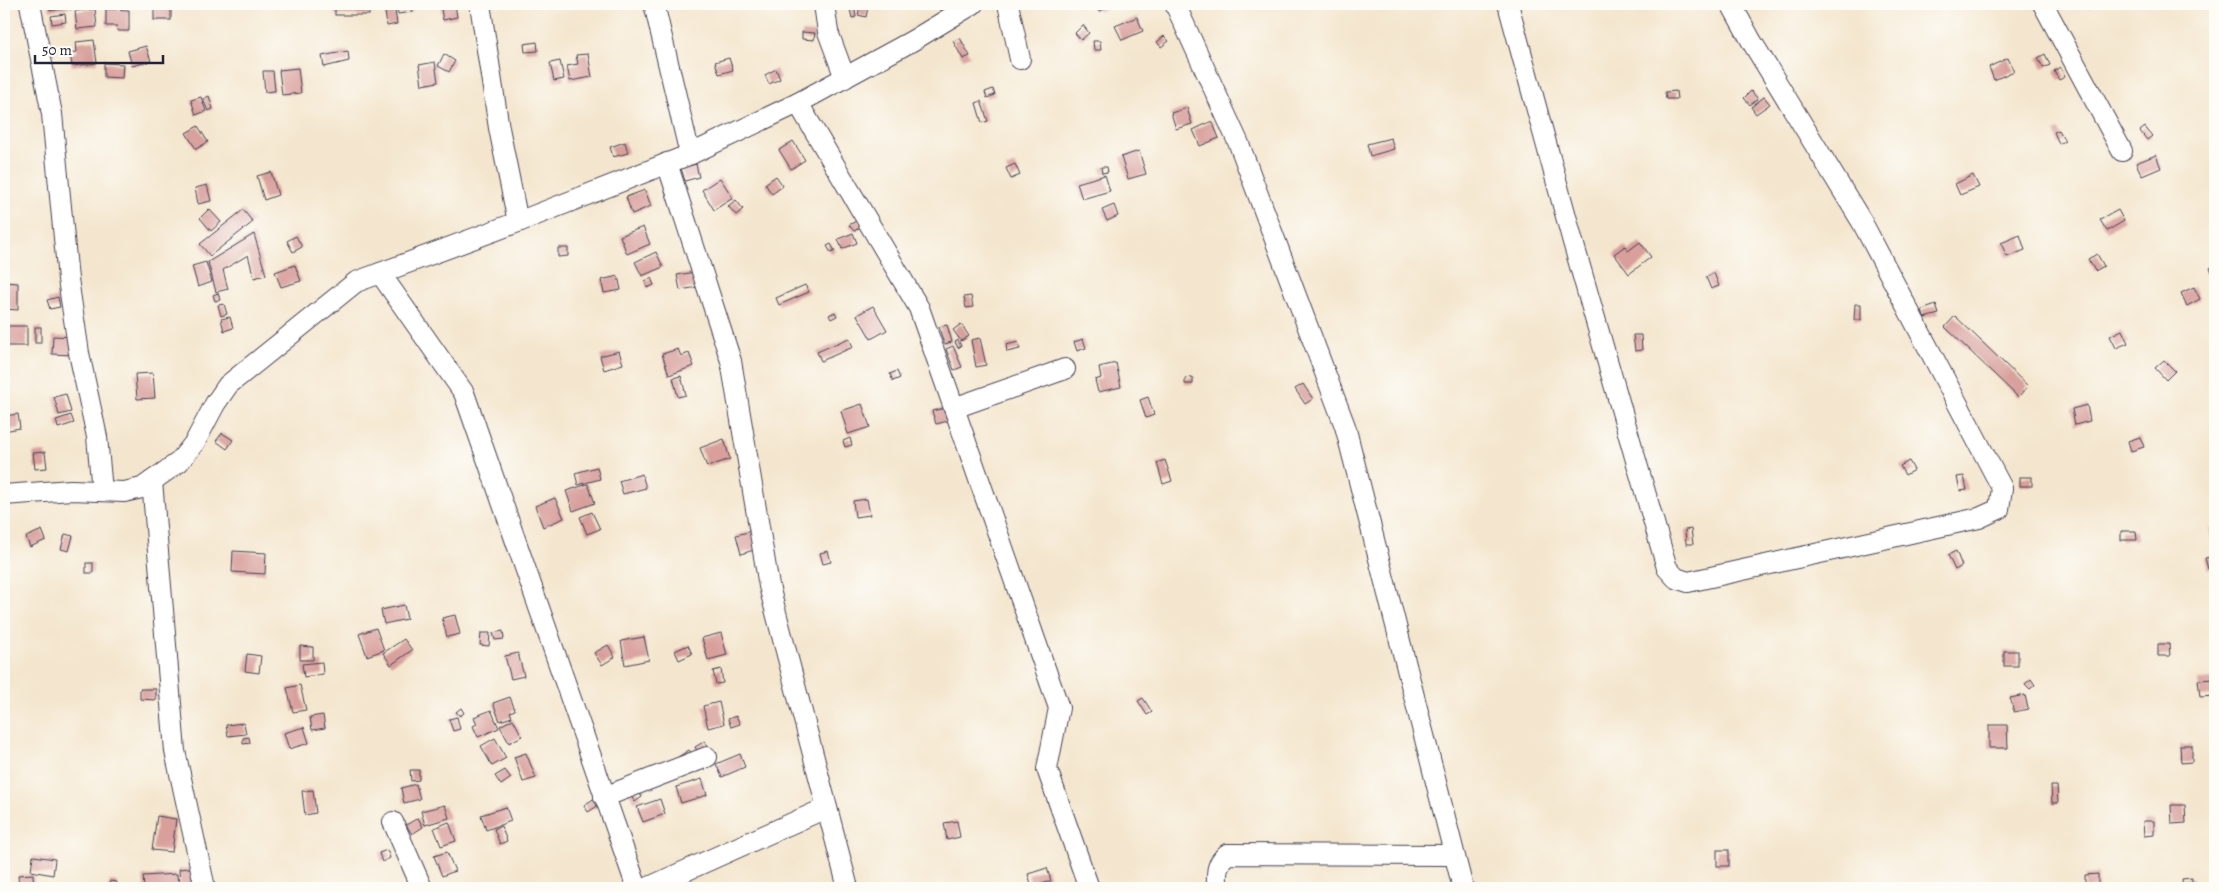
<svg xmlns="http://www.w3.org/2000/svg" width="2219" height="892" viewBox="0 0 2219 892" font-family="Alegreya,serif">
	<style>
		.building { fill: #d89f9b }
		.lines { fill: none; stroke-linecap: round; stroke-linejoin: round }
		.street-casing { stroke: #423f51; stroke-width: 22 }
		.street { stroke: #fff; stroke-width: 20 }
	</style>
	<rect width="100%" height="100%" fill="#fdfcf7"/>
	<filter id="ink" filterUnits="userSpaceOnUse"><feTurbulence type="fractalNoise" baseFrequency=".02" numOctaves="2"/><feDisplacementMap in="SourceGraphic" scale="10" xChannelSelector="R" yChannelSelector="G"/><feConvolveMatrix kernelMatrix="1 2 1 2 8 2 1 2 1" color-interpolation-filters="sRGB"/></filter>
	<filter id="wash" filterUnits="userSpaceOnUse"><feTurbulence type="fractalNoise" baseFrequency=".0096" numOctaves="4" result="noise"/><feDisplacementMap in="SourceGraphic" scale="20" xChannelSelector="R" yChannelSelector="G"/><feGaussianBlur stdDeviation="1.12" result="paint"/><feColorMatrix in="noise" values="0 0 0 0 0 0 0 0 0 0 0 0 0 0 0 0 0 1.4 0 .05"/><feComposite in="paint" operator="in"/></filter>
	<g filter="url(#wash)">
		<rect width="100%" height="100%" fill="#f4e6ce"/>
		<g id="blocks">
			<!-- building -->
			<g class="building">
				<polygon points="48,4 74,4 74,7 50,11"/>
				<rect x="154" y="4" width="17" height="16"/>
				<rect x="335" y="4" width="34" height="11"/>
				<polygon points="394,4 397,24 387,26 384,5"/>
				<polygon points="396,4 412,4 413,12 398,14"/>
				<polygon points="440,4 455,4 457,17 443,20"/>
				<polygon points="854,4 856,17 852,18 849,5"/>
				<polygon points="937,4 951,4 952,6 940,11"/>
				<polygon points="1095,4 1114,4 1099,12"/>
				<polygon points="2086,4 2097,4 2089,9"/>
				<polygon points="860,5 868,7 866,17 858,15"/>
				<polygon points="95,9 97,27 77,29 75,11"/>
				<polygon points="106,9 129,10 129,31 118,31 117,26 106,26"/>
				<polygon points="65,14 66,22 52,24 51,16"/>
				<polygon points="1137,17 1143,31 1122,40 1115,26"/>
				<polygon points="1083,25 1089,33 1081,40 1075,33"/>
				<polygon points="802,32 815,33 814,40 802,39"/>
				<polygon points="1164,36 1169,41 1161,47 1157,42"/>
				<polygon points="960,38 970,56 963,59 953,41"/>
				<polygon points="94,40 97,63 72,66 70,53 77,52 76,42"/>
				<polygon points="1093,41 1100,41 1101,50 1094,50"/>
				<polygon points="537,42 538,51 525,52 524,44"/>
				<polygon points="146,46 151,61 132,66 128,51"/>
				<polygon points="348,51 349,61 324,67 322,56"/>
				<polygon points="444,54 455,61 449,72 438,66"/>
				<polygon points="588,54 592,77 570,81 567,66 578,64 576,55"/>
				<polygon points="2045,54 2050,65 2043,68 2038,58"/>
				<polygon points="729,58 733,70 719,74 715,62"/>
				<polygon points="2008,58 2014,71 1994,80 1989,67"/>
				<polygon points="560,61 564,79 554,81 550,63"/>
				<polygon points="435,62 438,82 422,85 419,65"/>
				<polygon points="104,63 123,64 122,78 104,77"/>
				<polygon points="2060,67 2065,77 2059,80 2054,71"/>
				<polygon points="298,68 301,93 282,95 279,70"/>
				<polygon points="776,69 780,79 769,84 765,75"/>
				<polygon points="263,71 273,71 275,91 265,92"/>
				<polygon points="993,89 995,95 987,98 985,92"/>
				<polygon points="1676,91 1677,99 1666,99 1665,92"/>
				<polygon points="1751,91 1758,99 1750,105 1744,98"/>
				<polygon points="209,96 213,109 208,111 203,99"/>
				<polygon points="201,97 206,111 196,115 191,100"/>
				<polygon points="1764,97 1770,104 1756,114 1751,107"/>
				<polygon points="981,101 988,121 982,123 976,103"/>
				<polygon points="1187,108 1192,124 1176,129 1171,113"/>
				<polygon points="1212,121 1219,138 1200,146 1193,130"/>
				<polygon points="198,126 208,142 196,149 186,133"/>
				<polygon points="2145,127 2152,136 2147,140 2140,131"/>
				<polygon points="2059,130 2065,141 2059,144 2054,132"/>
				<polygon points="1391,138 1394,149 1370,156 1367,144"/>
				<polygon points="793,141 805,160 791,169 779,150"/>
				<polygon points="625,142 628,153 613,157 610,147"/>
				<polygon points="1139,151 1146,174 1128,179 1121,157"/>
				<polygon points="2156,155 2161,168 2142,176 2136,163"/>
				<polygon points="696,164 699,177 685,181 681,168"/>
				<polygon points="1015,164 1020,175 1011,179 1006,168"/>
				<polygon points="1101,167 1107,167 1108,172 1102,173"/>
				<polygon points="271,172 278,195 264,200 257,176"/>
				<polygon points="1105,175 1110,191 1082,199 1077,183"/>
				<polygon points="1973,175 1979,187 1960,195 1955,184"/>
				<polygon points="776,176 783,186 772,194 765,184"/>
				<polygon points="720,178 733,198 714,210 702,190"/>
				<polygon points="207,185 211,201 198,204 195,188"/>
				<polygon points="645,190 651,206 632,214 626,197"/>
				<polygon points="736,200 743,209 736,215 728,206"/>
				<polygon points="1114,205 1118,216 1107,221 1102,210"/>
				<polygon points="209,209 221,222 211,231 200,218"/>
				<polygon points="243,210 253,222 210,256 200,244"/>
				<polygon points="2118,210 2124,221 2107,231 2100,220"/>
				<polygon points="858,220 862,226 854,231 849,225"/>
				<polygon points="643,227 650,244 627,254 620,236"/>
				<polygon points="853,233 857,243 842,249 838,239"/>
				<polygon points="254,234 266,275 254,278 248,255 223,270 228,289 216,292 208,262"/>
				<polygon points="2020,235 2025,250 2007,257 2001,243"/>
				<polygon points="296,236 302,247 293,252 287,241"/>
				<polygon points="1640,242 1651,257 1629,274 1614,254 1625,246 1628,251"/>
				<polygon points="831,244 835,251 831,253 827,246"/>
				<polygon points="558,248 568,248 568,256 558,257"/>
				<polygon points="656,252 663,267 642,276 635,262"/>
				<polygon points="2097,254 2104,266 2095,271 2088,259"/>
				<polygon points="206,262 212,282 198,287 192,266"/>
				<polygon points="295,265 301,281 281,287 275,272"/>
				<polygon points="2215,265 2215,275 2214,276 2210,268"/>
				<polygon points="695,272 698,287 680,290 677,275"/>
				<polygon points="1714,273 1719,286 1711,289 1706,277"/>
				<polygon points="618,276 621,290 604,293 601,280"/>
				<polygon points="651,278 654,285 647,288 645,281"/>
				<polygon points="4,282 18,283 18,310 4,309"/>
				<polygon points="805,285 809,292 779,305 776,298"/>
				<polygon points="2194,287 2200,299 2187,306 2181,293"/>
				<polygon points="218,293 220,300 215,301 213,295"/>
				<polygon points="971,296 973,307 966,308 964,297"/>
				<polygon points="58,297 60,307 50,309 47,300"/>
				<polygon points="224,304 227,314 221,316 218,305"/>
				<polygon points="1855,304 1861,304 1861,320 1854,320"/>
				<polygon points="1936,305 1939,314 1924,318 1922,310"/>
				<polygon points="873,306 887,330 871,339 857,315"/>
				<polygon points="835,312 837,316 831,319 829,315"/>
				<polygon points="1955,316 2028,386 2018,397 1945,327"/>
				<polygon points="230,317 233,328 224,331 221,319"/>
				<polygon points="961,324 969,336 961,341 953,330"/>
				<polygon points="947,325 952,342 944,344 939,327"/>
				<rect x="4" y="326" width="23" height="20"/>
				<rect x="35" y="327" width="6" height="16"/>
				<polygon points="2122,330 2128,343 2116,348 2110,336"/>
				<polygon points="1633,335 1641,335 1642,350 1635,351"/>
				<polygon points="53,336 74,337 73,355 52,354"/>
				<polygon points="849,338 853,347 821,361 817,352"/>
				<polygon points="980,338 986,365 976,367 971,340"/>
				<polygon points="1083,339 1086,348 1077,351 1074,342"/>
				<polygon points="958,340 961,346 958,348 955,342"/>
				<polygon points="1018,342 1020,349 1007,352 1006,345"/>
				<polygon points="953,346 962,367 954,370 946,349"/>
				<polygon points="678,349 681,356 689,353 694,366 669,375 662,354"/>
				<polygon points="619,351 623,364 604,370 600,356"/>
				<polygon points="2164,360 2175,371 2166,380 2155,368"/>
				<polygon points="1116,363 1121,387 1098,392 1095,380 1101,378 1099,367"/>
				<polygon points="897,371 900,378 893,381 890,374"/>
				<polygon points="153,373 155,398 137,399 135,374"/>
				<polygon points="681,376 686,395 678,397 673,378"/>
				<polygon points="1193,377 1193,384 1185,384 1185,378"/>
				<polygon points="1303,384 1313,399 1305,404 1295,389"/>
				<polygon points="66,394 71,412 59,415 54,397"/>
				<polygon points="1148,397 1154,415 1146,418 1140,400"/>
				<polygon points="862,404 870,427 848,434 841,411"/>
				<polygon points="2087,405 2090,421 2075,425 2072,409"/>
				<polygon points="945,408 948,421 936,424 932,411"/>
				<polygon points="18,414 20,428 4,431 4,416"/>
				<polygon points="71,415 74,423 58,428 56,420"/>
				<polygon points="222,433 233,440 227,449 216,441"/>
				<polygon points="2140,437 2144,447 2131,451 2128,441"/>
				<polygon points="850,438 852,445 845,447 843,441"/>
				<polygon points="724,439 730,459 707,467 700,448"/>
				<polygon points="45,452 47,468 35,469 33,453"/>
				<polygon points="1165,460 1172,481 1163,484 1157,463"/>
				<polygon points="1909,461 1914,470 1905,475 1900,466"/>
				<polygon points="597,467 600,479 578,485 575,473"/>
				<polygon points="642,474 646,488 623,494 619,481"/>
				<polygon points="1964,476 1967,490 1960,491 1957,477"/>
				<rect x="2020" y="477" width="12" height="9"/>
				<polygon points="588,484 595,503 573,511 566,491"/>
				<polygon points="555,498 564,518 543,527 535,506"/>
				<polygon points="867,499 870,515 855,517 853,501"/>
				<polygon points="592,512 600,529 587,534 580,517"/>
				<polygon points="2210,528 2215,528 2215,540 2211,540"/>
				<polygon points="1691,529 1693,544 1686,544 1685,530"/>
				<polygon points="42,530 46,540 30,547 26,537"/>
				<polygon points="752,531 757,549 741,554 736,535"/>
				<polygon points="2121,531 2136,531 2137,540 2121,540"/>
				<polygon points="65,534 73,536 69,551 61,549"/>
				<polygon points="233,551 266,553 265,574 232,572"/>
				<polygon points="828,551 831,562 823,564 820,553"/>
				<polygon points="1956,551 1962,566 1955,570 1948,555"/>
				<polygon points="2215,556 2215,568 2208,569 2205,558"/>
				<rect x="86" y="563" width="7" height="10"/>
				<polygon points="404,605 407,619 384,624 381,610"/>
				<polygon points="455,615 460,634 447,637 442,618"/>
				<polygon points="376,628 384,650 367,656 359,634"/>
				<polygon points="503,631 504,639 495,640 493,633"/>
				<polygon points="481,633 490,633 489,646 480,645"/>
				<polygon points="721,633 727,655 708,660 702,638"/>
				<polygon points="644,637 649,660 625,665 621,641"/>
				<polygon points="404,639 412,650 391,665 383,653"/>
				<polygon points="2158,644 2169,644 2170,656 2158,656"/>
				<polygon points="608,645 615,657 602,665 594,653"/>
				<polygon points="688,645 692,654 679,660 675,651"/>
				<polygon points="300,646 313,647 313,660 300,660"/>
				<rect x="2004" y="651" width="14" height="15"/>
				<polygon points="518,653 524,676 511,679 505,656"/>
				<polygon points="247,654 261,656 259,673 245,671"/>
				<polygon points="322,662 323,674 304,677 302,664"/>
				<polygon points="721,669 723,683 716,684 713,671"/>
				<polygon points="2031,679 2035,685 2030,689 2025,684"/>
				<polygon points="2215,679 2215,696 2200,697 2198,680"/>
				<polygon points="300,685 306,710 293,712 287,688"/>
				<polygon points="140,689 156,689 156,700 140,699"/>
				<polygon points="2025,695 2028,709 2014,712 2010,698"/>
				<polygon points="510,697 515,710 510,712 512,717 500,721 493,703"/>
				<polygon points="1143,698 1152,712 1147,715 1138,701"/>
				<polygon points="719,702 724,724 708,728 703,706"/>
				<polygon points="461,708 464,713 460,716 456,712"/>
				<polygon points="491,710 499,728 478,737 473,726 477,724 474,717"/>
				<polygon points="323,715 325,728 312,730 310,717"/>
				<polygon points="736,716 740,724 731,727 728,719"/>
				<polygon points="457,717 460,729 453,731 449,719"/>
				<polygon points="513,719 522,736 509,743 500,726"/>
				<polygon points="244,723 246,734 228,736 226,725"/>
				<polygon points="1989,725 2007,725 2008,748 1989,748"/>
				<polygon points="304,727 309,743 289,749 284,733"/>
				<polygon points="249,737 250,743 243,744 243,738"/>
				<polygon points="495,738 506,758 492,766 481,746"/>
				<polygon points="705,741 709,749 699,754 695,747"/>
				<polygon points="2180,745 2192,745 2192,762 2181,763"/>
				<polygon points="689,750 694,756 682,764 678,757"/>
				<polygon points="526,753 536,778 523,782 514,757"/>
				<polygon points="740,754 745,767 722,777 716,764"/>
				<polygon points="410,770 419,770 419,780 411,781"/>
				<polygon points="505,770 511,778 501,785 495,776"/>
				<polygon points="702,779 707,795 681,803 676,787"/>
				<polygon points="416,784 420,799 404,803 401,788"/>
				<polygon points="2051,786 2057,786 2058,803 2052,803"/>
				<polygon points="635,787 642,797 635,802 628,792"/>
				<polygon points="313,790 316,813 305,815 302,791"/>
				<polygon points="595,798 599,805 588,812 584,805"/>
				<polygon points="660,799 665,814 643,822 637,807"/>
				<polygon points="445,805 449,818 425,825 421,811"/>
				<polygon points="2171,805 2185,805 2186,823 2172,824"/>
				<polygon points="506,807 511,821 486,830 481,815"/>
				<polygon points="157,816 176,819 172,852 152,850"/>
				<polygon points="418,818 423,827 412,834 406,825"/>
				<polygon points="957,821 960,837 947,840 944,823"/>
				<polygon points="2143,821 2154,821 2154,835 2144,836"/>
				<polygon points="449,822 456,841 441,846 434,828"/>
				<polygon points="501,826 507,841 500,844 494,829"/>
				<polygon points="387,850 390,858 382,862 379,853"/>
				<rect x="1717" y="850" width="12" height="16"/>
				<polygon points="447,852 455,871 442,876 434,856"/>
				<polygon points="33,856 55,859 53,875 31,871"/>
				<polygon points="198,867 199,884 180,886 179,869"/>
				<polygon points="1047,868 1051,881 1032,887 1028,874"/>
				<polygon points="33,874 34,888 19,888 18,875"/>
				<polygon points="177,874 178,888 144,888 143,876"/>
				<polygon points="2098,874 2098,888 2085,888 2085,875"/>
				<polygon points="2192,878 2192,888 2183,888 2182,879"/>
				<polygon points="110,881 117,882 116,888 108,888"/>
			</g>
		</g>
	</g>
	<g filter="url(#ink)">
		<use href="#blocks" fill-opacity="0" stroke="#423f51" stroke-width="1"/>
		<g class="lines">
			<!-- street casing -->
			<g class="street-casing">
				<g id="street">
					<polyline points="30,4 52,114 68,279 79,353 97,437 102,491"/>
					<polyline points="480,4 499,128 518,222"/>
					<polyline points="654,4 687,142 691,154"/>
					<polyline points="824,4 828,32 845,78"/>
					<polyline points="1008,4 1020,59"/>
					<polyline points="1175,4 1239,144 1345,426 1463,888"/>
					<polyline points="1508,4 1573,242 1667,568 1676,578 1688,582 1979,518 1999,509 2002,488 1862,222 1752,42 1731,4"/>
					<polyline points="2043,4 2122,151"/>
					<polyline points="798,103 919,308 1059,708 1047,769 1089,888"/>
					<polyline points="667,163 731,361 769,586 848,888"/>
					<polyline points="380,273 464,393 637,888"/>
					<polyline points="954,408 1065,369"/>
					<polyline points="152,481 175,751 205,888"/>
					<polyline points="4,495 71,490 124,492 142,488 179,462 195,442 215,404 228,385 356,282 518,222 691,154 798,103 912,41 973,4"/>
					<polyline points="604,797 707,757"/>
					<polyline points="393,822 422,888"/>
					<polyline points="647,888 826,808"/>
					<path d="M1217 888C1217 874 1215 865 1227 854L1454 855"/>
				</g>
			</g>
			<!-- street -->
			<use href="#street" class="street"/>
		</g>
	</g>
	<!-- margin -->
	<rect width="2219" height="892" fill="none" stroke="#fdfcf7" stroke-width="20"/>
	<!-- scale -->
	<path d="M35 55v8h128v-8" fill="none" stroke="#22223b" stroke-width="2.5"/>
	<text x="42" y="55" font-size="15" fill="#22223b" stroke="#fdfcf7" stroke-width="4" paint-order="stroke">50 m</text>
</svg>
